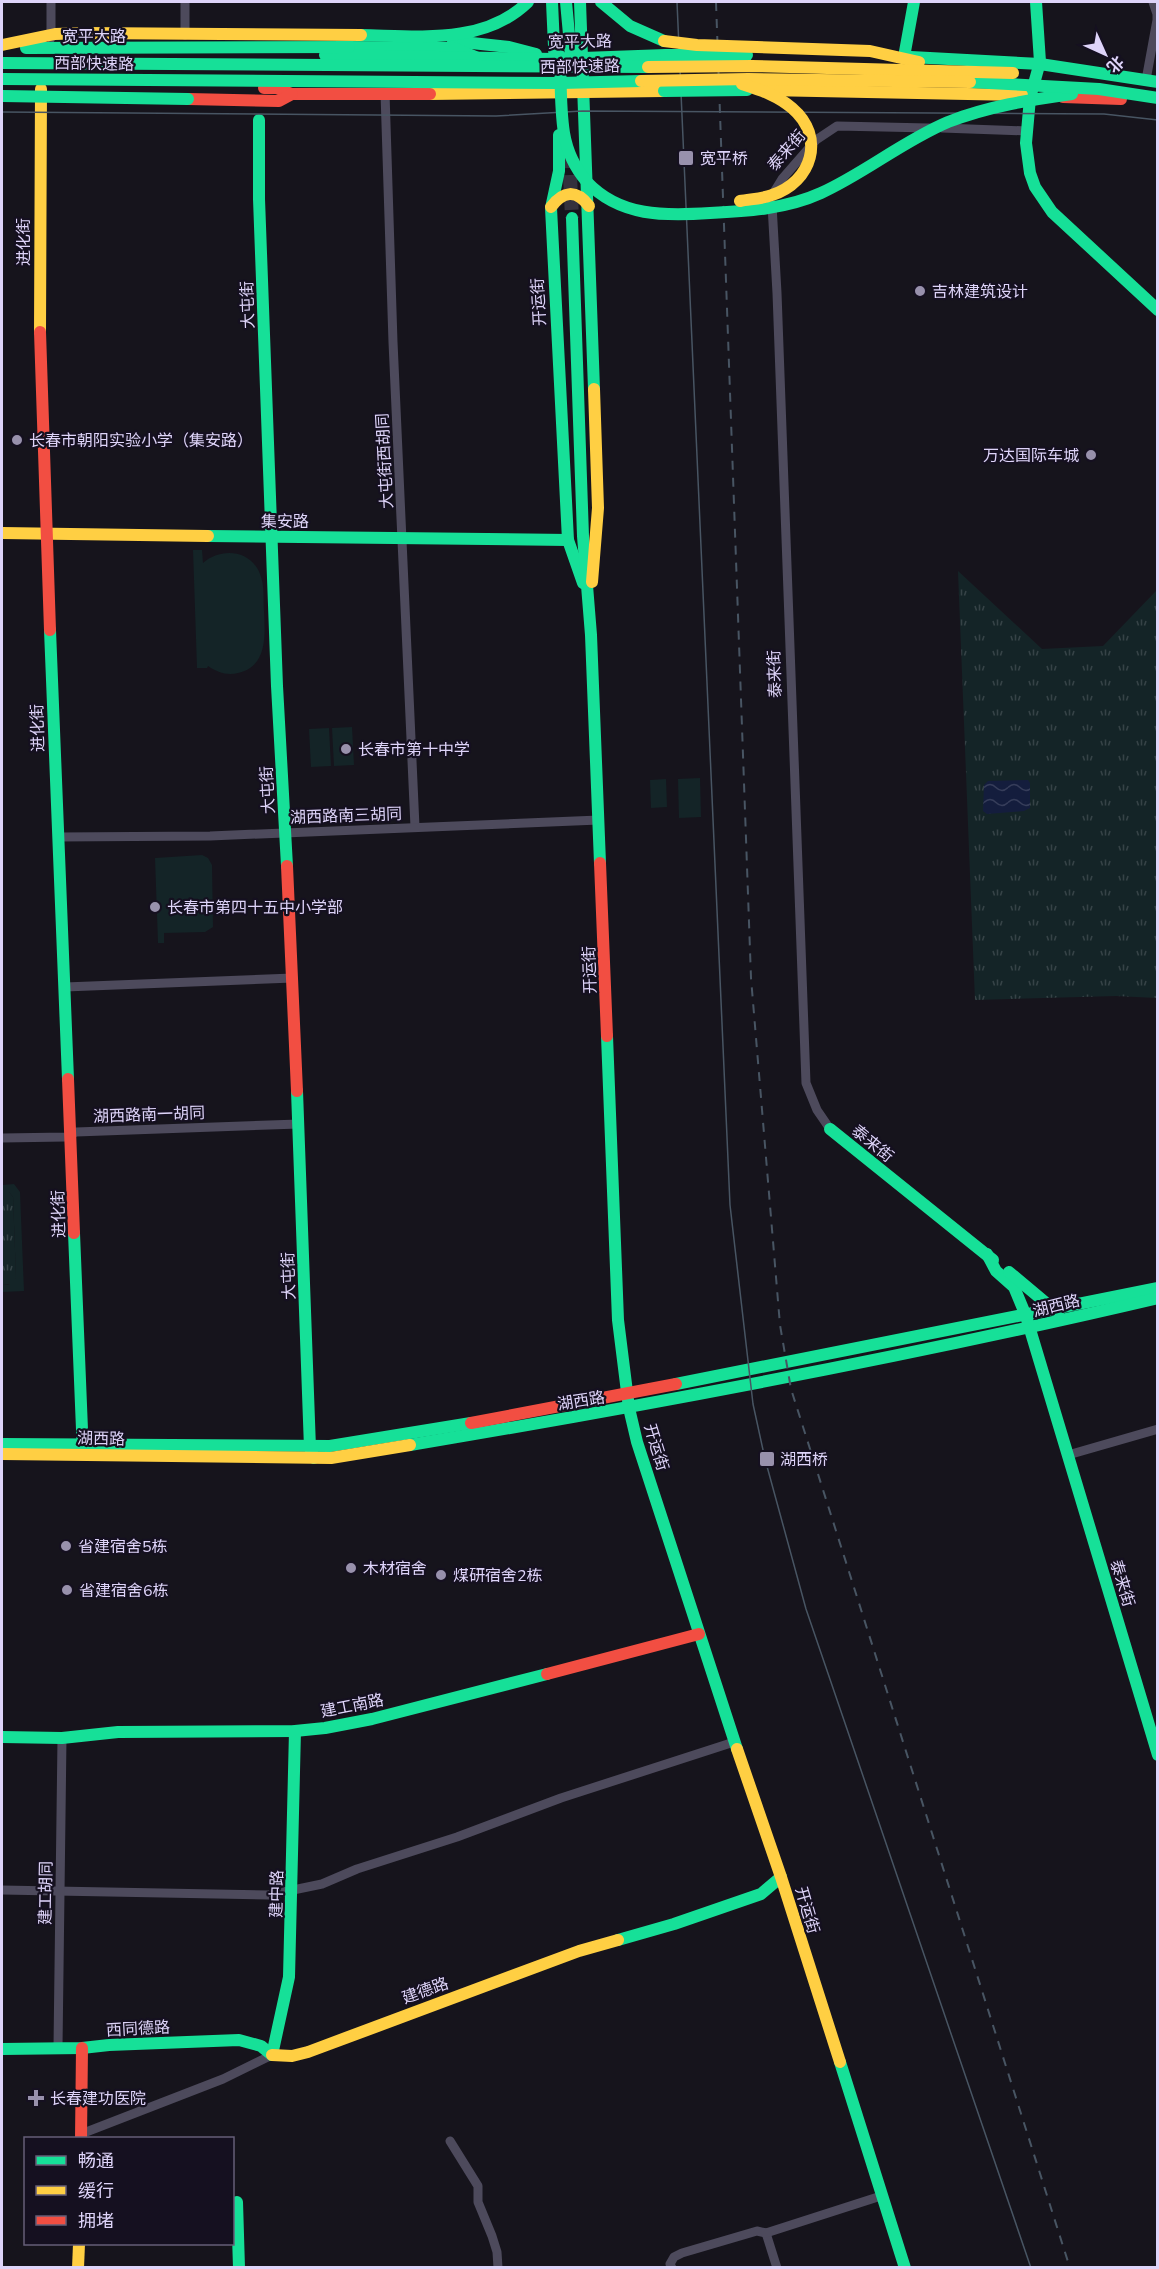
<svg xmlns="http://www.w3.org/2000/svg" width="1159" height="2269" viewBox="0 0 1159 2269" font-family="'Nunito Sans','Noto Sans SC',sans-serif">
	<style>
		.grass { fill: #142427 }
		.park { fill: url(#park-tufts) }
		.water { fill: url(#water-waves) }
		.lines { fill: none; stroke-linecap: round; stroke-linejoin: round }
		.primary-tunnel { stroke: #34313d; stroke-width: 14; stroke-dasharray: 14 7; stroke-linecap: butt }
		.street { stroke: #4d4a5c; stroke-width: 9 }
		.fast { stroke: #16e098; stroke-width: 12 }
		.slow { stroke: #ffcf43; stroke-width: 12 }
		.jam { stroke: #f24e42; stroke-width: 12 }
		.tram { stroke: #485563; stroke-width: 1.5 }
		.rail { stroke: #485563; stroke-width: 2; stroke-dasharray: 9 8; stroke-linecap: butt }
		.fast-bridge { stroke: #16e098; stroke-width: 12 }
		.slow-bridge { stroke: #ffcf43; stroke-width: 12 }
		.poi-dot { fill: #9891ac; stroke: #151020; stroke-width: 2 }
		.labels { text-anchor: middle; stroke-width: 4.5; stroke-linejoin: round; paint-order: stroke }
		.street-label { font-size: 16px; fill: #ded4f9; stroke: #151020 }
		.poi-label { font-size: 16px; fill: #ded4f9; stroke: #151020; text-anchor: start }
	</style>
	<defs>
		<pattern id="park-tufts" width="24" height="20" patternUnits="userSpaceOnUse" patternTransform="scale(1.5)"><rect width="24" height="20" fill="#142427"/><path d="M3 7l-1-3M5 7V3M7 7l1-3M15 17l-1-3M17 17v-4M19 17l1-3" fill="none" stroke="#364347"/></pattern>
		<pattern id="water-waves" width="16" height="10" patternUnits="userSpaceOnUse" patternTransform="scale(1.5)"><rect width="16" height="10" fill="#141d3d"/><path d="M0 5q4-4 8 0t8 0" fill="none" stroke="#363d5a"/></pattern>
	</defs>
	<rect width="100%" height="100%" fill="#16141c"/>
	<!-- grass -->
	<g class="grass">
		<path d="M193 550H202L203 563C221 547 251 550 260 574 265 586 263 600 264 611 265 635 268 666 238 673 227 676 217 672 208 666L207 668H197Z"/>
		<polygon points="352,727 354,765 334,766 332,728"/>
		<polygon points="329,728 331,766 311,767 309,729"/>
		<polygon points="700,778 701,817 679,818 678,779"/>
		<polygon points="666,779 667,807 651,808 650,780"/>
		<polygon points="202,855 208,858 212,865 213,927 205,932 164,933 164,943 158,943 155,858"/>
		<polygon points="14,1184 20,1192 24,1291 2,1292 2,1285 8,1285 16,1278 13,1197 9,1192 2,1192 2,1185"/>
	</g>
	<!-- park -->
	<g class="park">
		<polygon points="958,571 1042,649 1103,646 1157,590 1157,998 1116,996 975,1000"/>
		<polygon points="2,1192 9,1192 13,1197 16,1278 12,1284 2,1285"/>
	</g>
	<!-- water -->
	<polygon class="water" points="1028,780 1030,783 1030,808 1024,811 987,814 983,811 984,785 988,781"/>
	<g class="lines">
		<!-- primary-tunnel -->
		<polyline class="primary-tunnel" points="569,154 572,218"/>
		<!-- street -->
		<g class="street">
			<polyline points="185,35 185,2"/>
			<polyline points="51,38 51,2"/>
			<polyline points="1146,80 1157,20 1157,14 1153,2"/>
			<polyline points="385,93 393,342 415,827"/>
			<polyline points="942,128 1027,131"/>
			<polyline points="774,192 782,179 816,140 837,126 929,128"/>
			<polyline points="772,205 777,293 806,1083 817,1110 830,1129"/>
			<polyline points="58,837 210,836 599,820"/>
			<polyline points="65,987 293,978"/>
			<polyline points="2,1138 66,1137 76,1132 299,1124"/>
			<polyline points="1068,1455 1158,1429"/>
			<polyline points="2,1890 269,1895 322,1884 357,1869 457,1837 561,1798 734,1742"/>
			<polyline points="58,2047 62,1738"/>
			<polyline points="81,2134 223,2079 272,2055"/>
			<polyline points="450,2141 478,2186 478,2202 492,2236 497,2252 498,2268"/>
			<polyline points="766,2233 777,2268"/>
			<polyline points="672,2268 670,2264 674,2257 682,2253 757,2231 766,2233 881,2196"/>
		</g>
		<!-- fast -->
		<g class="fast">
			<polyline points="552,2 555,68"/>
			<polyline points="566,2 571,56"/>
			<polyline points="580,2 594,389"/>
			<polyline points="601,2 630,26 664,41"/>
			<polyline points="1036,2 1040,62 1030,98 1026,143 1030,173 1035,187 1052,212 1158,310"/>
			<polyline points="453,41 509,47 536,54"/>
			<polyline points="349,47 454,48 478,58"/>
			<polyline points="325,55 555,59 666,55"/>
			<polyline points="904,57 914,2"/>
			<polyline points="911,57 1040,64 1158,82"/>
			<polyline points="259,120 259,199 277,686 287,866"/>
			<polyline points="559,135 559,171 551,208 568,540 583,583"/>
			<polyline points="572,218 583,536 591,635 600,863"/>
			<polyline points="208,536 568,540"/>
			<polyline points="50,630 68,1079"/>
			<polyline points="607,1036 618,1320 629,1408 637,1442 737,1749"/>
			<polyline points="297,1091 310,1448 314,1458"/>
			<polyline points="830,1129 993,1260"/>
			<polyline points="74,1233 83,1454"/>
			<polyline points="987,1254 996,1271 1014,1287 1026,1316 1158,1755"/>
			<polyline points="1009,1272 1058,1313"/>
			<polyline points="676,1384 1158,1288"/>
			<polyline points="2,1444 330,1446 471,1423"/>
			<path d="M410 1445C661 1403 911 1356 1158 1298"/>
			<polyline points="2,1737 62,1738 118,1732 295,1731 325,1728 372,1719 547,1674"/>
			<polyline points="618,1940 674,1924 761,1894 781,1877"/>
			<polyline points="2,2049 82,2048 109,2045 239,2040 261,2046 272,2055"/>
			<polyline points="272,2055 289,1977 295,1731"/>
			<polyline points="840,2062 905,2268"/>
			<polyline points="237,2202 239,2268"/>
		</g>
		<!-- slow -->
		<g class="slow">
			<polyline points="766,90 1022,95"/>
			<polyline points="430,94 664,91"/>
			<path d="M551 207C563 191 576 189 589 206"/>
			<polyline points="40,332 41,89"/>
			<polyline points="2,533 208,536"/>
			<polyline points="592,582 598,508 594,389"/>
			<polyline points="2,1454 331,1458 410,1445"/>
			<polyline points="737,1749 781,1877 840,2062"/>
			<polyline points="272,2055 292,2056 308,2052 579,1951 618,1940"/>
			<polyline points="78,2268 79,2244"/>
		</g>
		<!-- jam -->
		<g class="jam">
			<polyline points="264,88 276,88 292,94 430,94"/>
			<polyline points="1063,97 1121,99"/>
			<polyline points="188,99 279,101 292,94"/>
			<polyline points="40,332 50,630"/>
			<polyline points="600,863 607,1036"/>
			<polyline points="287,866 297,1091"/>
			<polyline points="68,1079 74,1233"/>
			<polyline points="471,1423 676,1384"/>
			<polyline points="547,1674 699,1634"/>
			<polyline points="81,2138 82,2048"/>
		</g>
		<!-- tram -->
		<g class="tram">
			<polyline points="677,2 730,1205 753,1404 765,1459 806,1609 1031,2268"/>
			<polyline points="2,112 496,116 582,111 1104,114 1158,120"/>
		</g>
		<!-- rail -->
		<polyline class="rail" points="716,2 751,978 780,1325 791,1389 1070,2268"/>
		<!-- fast-bridge -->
		<g class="fast-bridge">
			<path d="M361 35C418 36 484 45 528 2"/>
			<polyline points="26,48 349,47"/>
			<polyline points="666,55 747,55"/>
			<path d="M560 56C561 82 560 108 564 133 567 151 575 168 587 182 620 217 665 216 710 213 748 211 786 209 821 193 865 173 903 141 948 122 989 106 1029 100 1072 94"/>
			<polyline points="2,63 648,67"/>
			<polyline points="2,79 560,83 641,81"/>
			<polyline points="970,82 1099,89 1158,98"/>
			<polyline points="664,91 747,90"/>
			<polyline points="2,96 188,99"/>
		</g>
		<!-- slow-bridge -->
		<g class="slow-bridge">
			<polyline points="664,41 697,45 870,51 919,62"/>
			<polyline points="2,45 55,34 85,33 361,35"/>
			<polyline points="648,67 752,66 1013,73"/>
			<polyline points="641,81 748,79 970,82"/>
			<path d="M740 201C750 199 762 199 772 195 812 182 826 137 792 108 777 95 760 90 742 84"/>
		</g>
	</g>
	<!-- markers -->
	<g class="poi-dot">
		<rect x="678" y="150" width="16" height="16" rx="3"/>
		<circle cx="920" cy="291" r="6"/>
		<circle cx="17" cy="440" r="6"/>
		<circle cx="1091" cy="455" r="6"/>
		<circle cx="346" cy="749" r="6"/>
		<circle cx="155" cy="907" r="6"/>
		<rect x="759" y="1451" width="16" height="16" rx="3"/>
		<circle cx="66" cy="1546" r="6"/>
		<circle cx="351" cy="1568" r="6"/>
		<circle cx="441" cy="1575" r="6"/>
		<circle cx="67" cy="1590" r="6"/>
		<path d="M33 2089h6v6h6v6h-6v6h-6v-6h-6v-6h6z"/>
	</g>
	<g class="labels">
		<!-- street labels -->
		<g class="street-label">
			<text x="94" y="42">宽平大路</text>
			<text transform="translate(580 41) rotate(-1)" y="6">宽平大路</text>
			<text transform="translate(94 63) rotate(1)" y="6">西部快速路</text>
			<text transform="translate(580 66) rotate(-1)" y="6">西部快速路</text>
			<text transform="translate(786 150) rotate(-49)" y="6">泰来街</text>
			<text transform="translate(23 242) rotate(-90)" y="6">进化街</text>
			<text transform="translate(538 302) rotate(-93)" y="6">开运街</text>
			<text transform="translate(247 305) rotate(-92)" y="6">大屯街</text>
			<text transform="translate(384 461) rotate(-93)" y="6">大屯街西胡同</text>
			<text x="285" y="527">集安路</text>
			<text transform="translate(774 674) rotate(-92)" y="6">泰来街</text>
			<text transform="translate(37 728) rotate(-92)" y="6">进化街</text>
			<text transform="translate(267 790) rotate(-93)" y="6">大屯街</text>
			<text transform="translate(346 815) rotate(-2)" y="6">湖西路南三胡同</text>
			<text transform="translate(589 970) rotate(-92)" y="6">开运街</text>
			<text transform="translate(149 1114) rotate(-2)" y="6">湖西路南一胡同</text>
			<text transform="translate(873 1143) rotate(39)" y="6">泰来街</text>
			<text transform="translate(58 1214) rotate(-92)" y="6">进化街</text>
			<text transform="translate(288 1276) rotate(-92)" y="6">大屯街</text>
			<text transform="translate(1056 1305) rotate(-14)" y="6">湖西路</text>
			<text transform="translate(581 1400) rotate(-9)" y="6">湖西路</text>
			<text transform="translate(101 1438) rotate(1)" y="6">湖西路</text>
			<text transform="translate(657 1447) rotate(73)" y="6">开运街</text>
			<text transform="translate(1123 1583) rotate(73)" y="6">泰来街</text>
			<text transform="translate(352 1705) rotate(-11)" y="6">建工南路</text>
			<text transform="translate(45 1893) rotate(-89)" y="6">建工胡同</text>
			<text transform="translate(276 1894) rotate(-89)" y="6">建中路</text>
			<text transform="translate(808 1910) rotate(74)" y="6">开运街</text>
			<text transform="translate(425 1990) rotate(-20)" y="6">建德路</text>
			<text transform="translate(138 2028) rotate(-3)" y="6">西同德路</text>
		</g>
		<!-- poi labels -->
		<g class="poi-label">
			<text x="700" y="164">宽平桥</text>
			<text x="932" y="297">吉林建筑设计</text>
			<text x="29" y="446">长春市朝阳实验小学（集安路）</text>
			<text x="1079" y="461" text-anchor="end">万达国际车城</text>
			<text x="358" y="755">长春市第十中学</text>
			<text x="167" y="913">长春市第四十五中小学部</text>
			<text x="780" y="1465">湖西桥</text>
			<text x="78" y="1552">省建宿舍5栋</text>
			<text x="363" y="1574">木材宿舍</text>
			<text x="453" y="1581">煤研宿舍2栋</text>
			<text x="79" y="1596">省建宿舍6栋</text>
			<text x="50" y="2104">长春建功医院</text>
		</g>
	</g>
	<!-- border -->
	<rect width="1159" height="2269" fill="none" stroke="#ded4f9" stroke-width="6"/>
	<!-- legend -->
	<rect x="24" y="2137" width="210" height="108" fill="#151020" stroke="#655e77" stroke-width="1.5"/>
	<rect x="36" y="2156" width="30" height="9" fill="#16e098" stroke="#655e77" stroke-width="1.5"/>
	<text x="78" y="2167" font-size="18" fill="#ded4f9">畅通</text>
	<rect x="36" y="2186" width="30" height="9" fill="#ffcf43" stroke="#655e77" stroke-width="1.5"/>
	<text x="78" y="2197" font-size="18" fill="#ded4f9">缓行</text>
	<rect x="36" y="2216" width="30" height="9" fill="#f24e42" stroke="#655e77" stroke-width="1.5"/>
	<text x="78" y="2227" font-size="18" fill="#ded4f9">拥堵</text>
	<!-- north arrow -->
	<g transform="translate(1105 54) rotate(135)" stroke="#151020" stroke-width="4.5" paint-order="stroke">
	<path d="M0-4.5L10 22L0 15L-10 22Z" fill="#ded4f9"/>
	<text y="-9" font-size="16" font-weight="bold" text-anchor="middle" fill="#ded4f9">北</text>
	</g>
</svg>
